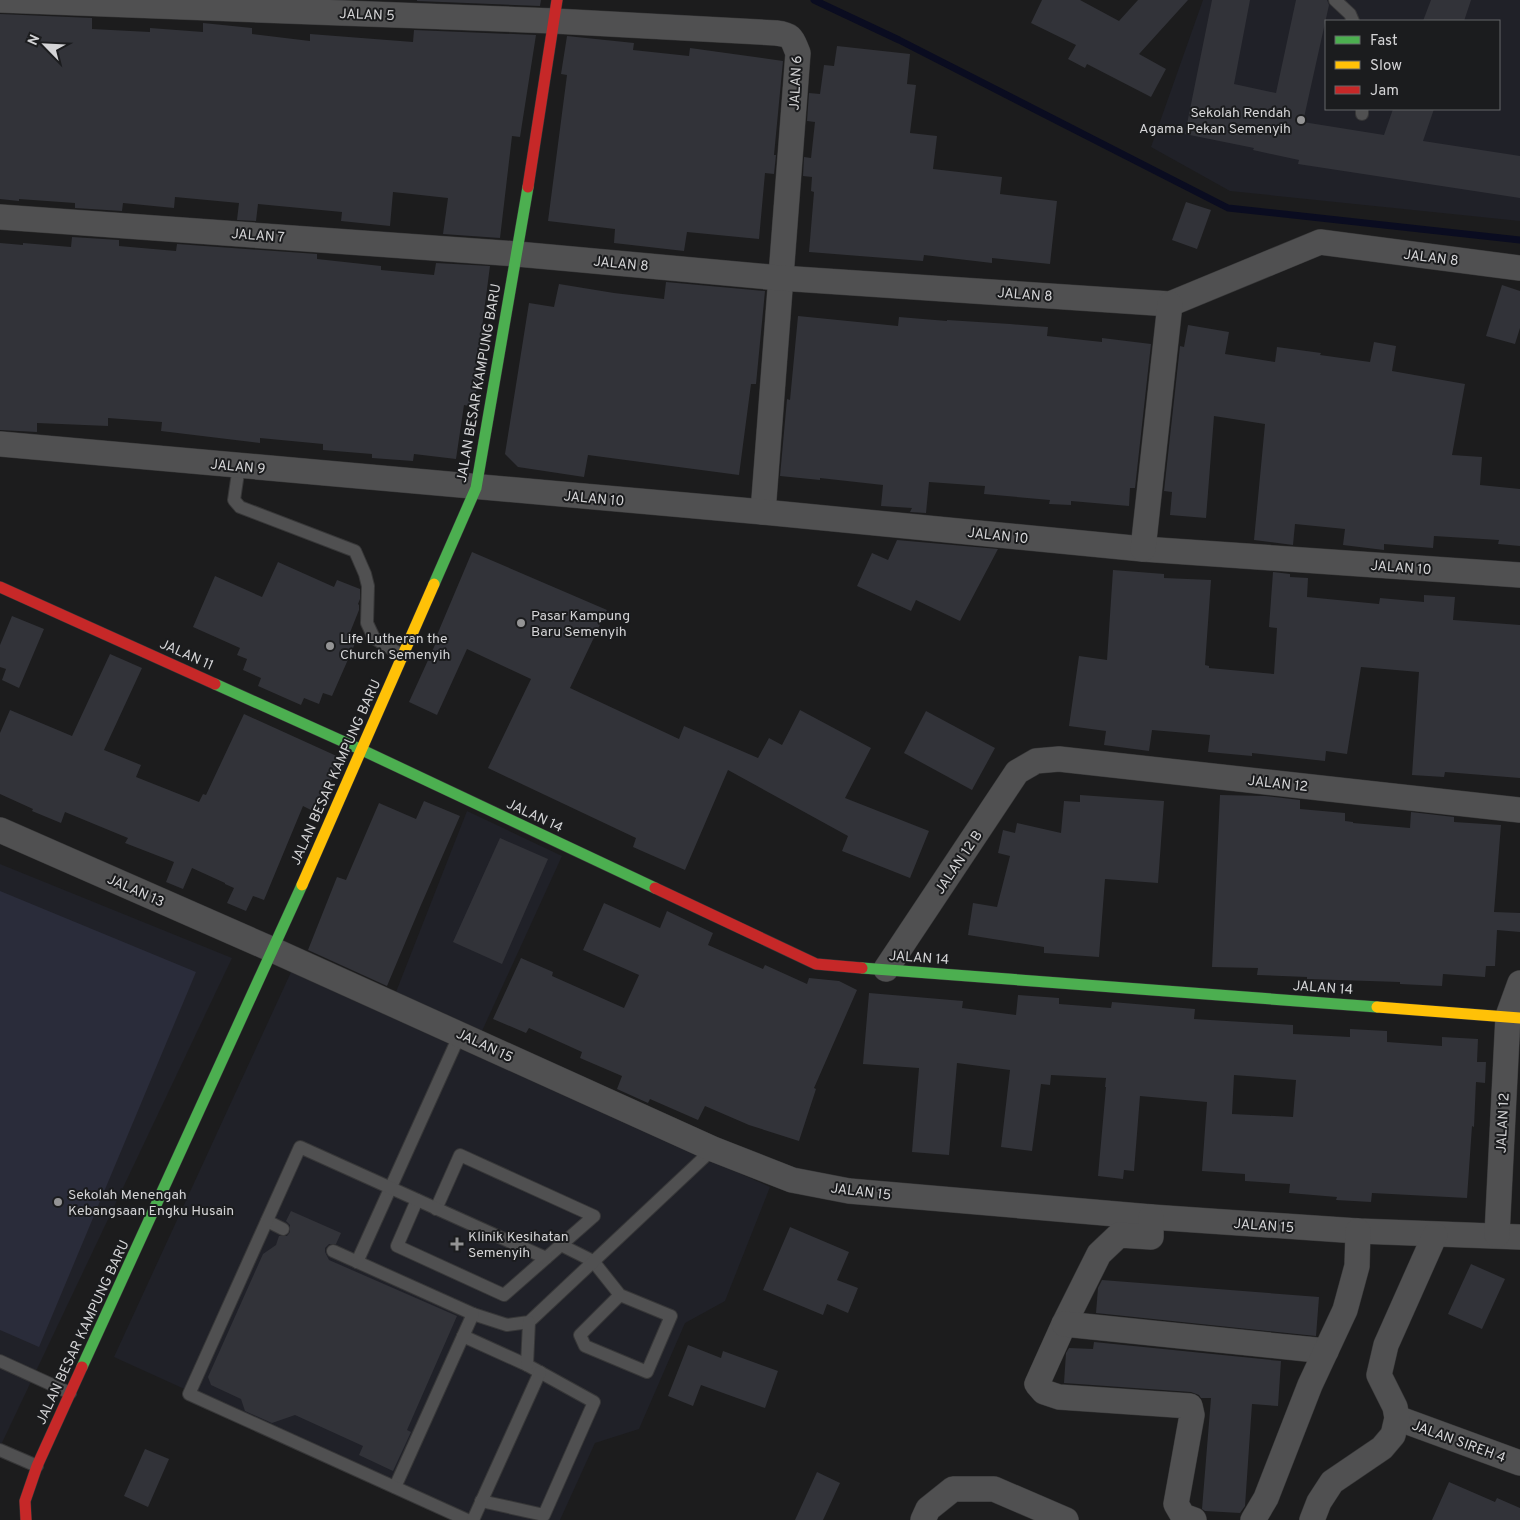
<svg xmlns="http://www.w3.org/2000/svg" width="1520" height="1520" viewBox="0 0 1520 1520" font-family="Overpass,sans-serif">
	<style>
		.built { fill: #202128; fill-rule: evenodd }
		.green { fill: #2a2c3a }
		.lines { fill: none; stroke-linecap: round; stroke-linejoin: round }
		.stream { stroke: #0a0c20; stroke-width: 7 }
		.building { fill: #323339; fill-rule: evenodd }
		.lane-casing { stroke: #373738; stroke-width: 14 }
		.street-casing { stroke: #373738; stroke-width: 26 }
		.fast-casing { stroke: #373738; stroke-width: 12 }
		.slow-casing { stroke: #373738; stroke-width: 12 }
		.jam-casing { stroke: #373738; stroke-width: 12 }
		.lane { stroke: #505051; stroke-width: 12 }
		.street { stroke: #505051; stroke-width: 25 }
		.fast { stroke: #4caf50; stroke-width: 11 }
		.slow { stroke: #ffc107; stroke-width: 11 }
		.jam { stroke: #c62828; stroke-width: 11 }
		.poi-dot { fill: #949495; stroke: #1b1c1e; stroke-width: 2 }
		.labels { text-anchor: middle; stroke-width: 4; stroke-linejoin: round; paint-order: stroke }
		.street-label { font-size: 14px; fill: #d4d4d6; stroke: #1b1c1e }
		.poi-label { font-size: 14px; fill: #d4d4d6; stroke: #1b1c1e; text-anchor: start }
	</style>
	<rect width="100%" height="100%" fill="#1c1c1d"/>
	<!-- built -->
	<g class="built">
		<path d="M1203 0H1520V221L1230 191 1151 147ZM1326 21H1499V109H1326Z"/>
		<polygon points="467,811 562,856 482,1031 396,992"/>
		<polygon points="0,864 232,958 0,1447"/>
		<polygon points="292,970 770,1187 725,1301 685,1323 639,1429 595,1443 560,1520 473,1520 114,1357"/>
	</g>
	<!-- green -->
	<polygon class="green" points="0,891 196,972 39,1347 0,1330"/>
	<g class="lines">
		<!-- stream -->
		<polyline class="stream" points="814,0 899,40 1228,208 1520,240"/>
	</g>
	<!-- building -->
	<g class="building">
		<polygon points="417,0 541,0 540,6 417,1"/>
		<polygon points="1042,0 1080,0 1119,21 1138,0 1188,0 1139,54 1166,69 1151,97 1087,64 1085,68 1068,59 1076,45 1031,23"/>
		<polygon points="1212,0 1250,0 1234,84 1276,93 1296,0 1327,0 1329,5 1303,122 1384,135 1393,109 1434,109 1423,141 1520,156 1520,198 1298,164 1299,160 1253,150 1254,148 1185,134"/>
		<polygon points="1431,0 1471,0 1464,21 1423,21"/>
		<polygon points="0,14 92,18 92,29 150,32 150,28 203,32 203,23 252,28 252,34 310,41 310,34 413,42 414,30 536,35 520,137 512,136 500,238 443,234 448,198 393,192 390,226 341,221 342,212 258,204 256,221 237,220 239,203 175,197 174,208 123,203 122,211 75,208 75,203 19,199 19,201 0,199"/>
		<polygon points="567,36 634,43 633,50 689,56 690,48 783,61 774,155 776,155 774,174 765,173 759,239 687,232 684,251 614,243 615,229 548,221 567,75 561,74"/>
		<polygon points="837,46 910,54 907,84 916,85 910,133 937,136 933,169 1002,177 1000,194 1057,201 1050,264 992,258 992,263 924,255 923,261 809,252 814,192 811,191 812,177 803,176 804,157 811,158 815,122 807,121 809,93 820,94 824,65 834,66"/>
		<polygon points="1186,202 1211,210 1197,249 1172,240"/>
		<polygon points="72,237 119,240 119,246 176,251 177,244 317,254 317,259 381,266 381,270 434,275 436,263 490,266 477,366 480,367 474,407 464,405 456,459 414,454 413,461 372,458 372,454 323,450 323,444 260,438 260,443 161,431 162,422 108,418 108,426 37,423 37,432 0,430 0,243 23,245 23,243 71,247"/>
		<polygon points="666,282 765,291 756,384 751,384 739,475 588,455 584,477 518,467 505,454 529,303 554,307 559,284 614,293 664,299"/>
		<polygon points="1502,285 1520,291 1520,328 1515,344 1486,336"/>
		<polygon points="798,316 898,326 899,317 947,321 947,320 1010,324 1048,327 1047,336 1102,342 1102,338 1151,344 1135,488 1130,488 1129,506 1071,501 1071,505 1049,504 1050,500 984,494 985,486 929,482 926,513 910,512 912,508 881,506 883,485 820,478 820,480 780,476 787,399 790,400"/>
		<polygon points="1188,325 1229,332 1225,354 1275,362 1277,347 1321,353 1320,355 1370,362 1374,342 1396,346 1392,371 1465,384 1452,455 1482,457 1480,485 1520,489 1520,546 1498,544 1499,540 1434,536 1433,548 1384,544 1384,550 1343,545 1345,529 1295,524 1293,545 1254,540 1265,424 1214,416 1206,518 1170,515 1172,492 1164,491 1180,346 1184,347"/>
		<polygon points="897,540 998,549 960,621 916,600 911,611 857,586 872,553 888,560"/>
		<polygon points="472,552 607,610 570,688 679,739 684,726 758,758 769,738 782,745 800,710 871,748 845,798 929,831 910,878 842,851 848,836 728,770 685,870 633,847 636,838 488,768 531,679 467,649 437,715 409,702 439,636 437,635"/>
		<polygon points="278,562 334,587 337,580 360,589 360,599 358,604 359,605 359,610 349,635 357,639 332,696 323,693 319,704 304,698 301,705 258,686 261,678 243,670 247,659 237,655 240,648 193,627 215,576 262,597"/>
		<polygon points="1113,570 1164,574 1164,578 1211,580 1205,665 1209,666 1209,668 1274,674 1277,628 1269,627 1273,572 1290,574 1290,577 1308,578 1307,597 1379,604 1380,598 1424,602 1424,595 1455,597 1453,620 1520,625 1520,778 1445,772 1444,777 1412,775 1419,672 1361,667 1347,754 1326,751 1325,761 1252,753 1252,756 1208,752 1210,735 1152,730 1149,751 1104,745 1106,731 1069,726 1079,656 1107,660"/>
		<polygon points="12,616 44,629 19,688 2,680 6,669 0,667 0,645"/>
		<polygon points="110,654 142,668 104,750 141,765 136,777 199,802 203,794 206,795 244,714 341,758 317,813 303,806 264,900 253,896 246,911 227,903 234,888 225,884 225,883 192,868 183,889 166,882 174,862 125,843 128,838 65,812 61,823 32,811 33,809 0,794 0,733 10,710 72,736"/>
		<polygon points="926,711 995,748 972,790 904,753"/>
		<polygon points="1080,795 1164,801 1158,883 1105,879 1099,957 1044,953 1044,947 968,935 973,903 997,907 1010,856 998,853 1003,830 1015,833 1017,823 1061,833 1064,801 1080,802"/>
		<polygon points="1220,795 1265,796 1300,800 1300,809 1345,813 1345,821 1353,822 1353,823 1410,828 1411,812 1454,817 1454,822 1501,825 1494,912 1520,913 1520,932 1497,930 1495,966 1486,966 1485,977 1443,974 1442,986 1400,984 1400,982 1307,979 1307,977 1257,975 1258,968 1212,967"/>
		<polygon points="424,801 460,816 421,905 387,986 308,950 337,877 346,880 379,803 416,819"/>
		<polygon points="500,838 548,859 502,964 453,942"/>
		<polygon points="604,903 660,928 667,911 713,933 708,945 763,969 765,965 807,984 809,978 839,981 857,990 814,1088 816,1089 799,1141 749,1125 705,1106 698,1120 650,1099 648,1103 617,1089 622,1076 580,1058 582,1052 529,1028 526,1033 493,1019 521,958 553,972 552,976 624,1008 639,975 583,950"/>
		<path d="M869 993 963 1001 962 1008 1016 1015 1018 995 1059 998V1004L1111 1008 1112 1002 1195 1009 1194 1019 1293 1025V1034L1350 1037V1029L1387 1031V1042L1442 1046V1037L1478 1039 1477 1062H1486L1485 1083 1476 1082 1474 1127 1472 1126 1467 1198 1372 1193 1371 1202 1336 1200 1337 1197 1289 1193 1290 1184 1245 1181V1174L1202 1171 1207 1102 1140 1096 1134 1171 1124 1170 1123 1179 1098 1176 1106 1087H1105L1106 1078 1051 1075 1050 1085 1041 1084 1032 1151 1001 1147 1010 1070 957 1063 949 1155 912 1152 919 1068 863 1064ZM1234 1075 1296 1080 1293 1117 1232 1114Z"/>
		<polygon points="291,1211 341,1233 336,1244 329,1244 325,1248 325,1252 329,1260 457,1316 407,1430 411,1432 393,1471 359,1455 363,1446 295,1415 272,1423 245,1411 241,1399 211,1385 208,1377 263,1254 276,1245 279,1236 287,1236 290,1232 290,1225 286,1221"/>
		<polygon points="790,1227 849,1252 837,1280 858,1288 848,1313 827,1304 823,1315 763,1290"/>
		<polygon points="1471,1264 1505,1279 1482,1329 1448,1314"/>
		<polygon points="1102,1280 1319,1297 1316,1336 1096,1313 1098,1288"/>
		<polygon points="1094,1342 1281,1361 1278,1406 1252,1404 1245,1506 1240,1513 1205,1511 1202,1509 1211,1398 1201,1398 1199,1395 1191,1392 1064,1383 1066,1353 1069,1348 1093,1349"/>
		<polygon points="688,1345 721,1358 723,1351 778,1371 765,1408 701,1385 693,1406 668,1396"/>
		<polygon points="145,1449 169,1459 148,1507 124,1496"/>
		<polygon points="817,1472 840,1483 823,1520 795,1520"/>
		<polygon points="1449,1482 1495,1502 1497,1498 1520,1508 1520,1520 1432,1520"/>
	</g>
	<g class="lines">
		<!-- lane casing -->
		<g class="lane-casing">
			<g id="lane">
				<polyline points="1335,0 1350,14 1353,21"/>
				<polyline points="1362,114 1362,109"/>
				<polyline points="239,466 234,500 240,507 355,551 365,574 368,586 367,623 374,638 403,656"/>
				<polyline points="417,1200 397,1246 504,1295 594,1216 460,1155 436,1209"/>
				<polyline points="267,1221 283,1229"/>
				<polyline points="561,1245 593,1261 620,1295 580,1335 585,1346 647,1372 671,1316 620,1295"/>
				<polyline points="333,1251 473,1314 507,1325 529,1322 713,1149"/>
				<polyline points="357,1262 460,1034"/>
				<polyline points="463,1336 527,1365 594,1402 544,1515 481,1501"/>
				<polyline points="0,1361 70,1393"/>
				<polyline points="527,1365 529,1322"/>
				<polyline points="0,1450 37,1466"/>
				<polyline points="395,1487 473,1314"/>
				<polyline points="467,1520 189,1394 300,1147 546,1258"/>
				<polyline points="473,1520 540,1372"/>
			</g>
		</g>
		<!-- street casing -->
		<g class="street-casing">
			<g id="street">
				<path d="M0 0 554 21 776 33C793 35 792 39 798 53L763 512"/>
				<polyline points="0,217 517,254 780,278 1170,304 1320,242 1520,268"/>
				<polyline points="0,444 763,512 1143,549 1520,575"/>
				<polyline points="1143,549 1170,304"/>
				<polyline points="0,830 273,950 713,1149 792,1180 849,1191 1151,1217 1358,1231 1520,1237"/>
				<polyline points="886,969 1017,772 1036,761 1059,759 1520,810"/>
				<polyline points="1151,1217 1151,1237 1119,1235 1099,1254 1064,1324 1037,1384 1044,1392 1059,1397 1190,1406 1192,1415 1176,1504 1183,1516 1194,1520"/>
				<polyline points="1497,1235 1508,1016 1520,983"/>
				<polyline points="1064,1324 1326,1351"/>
				<polyline points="1397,1418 1520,1463"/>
				<polyline points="923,1520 928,1509 953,1489 994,1489 1066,1520"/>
				<polyline points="1253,1520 1266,1498 1310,1385 1345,1310 1357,1266 1358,1231"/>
				<polyline points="1312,1520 1319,1502 1332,1482 1382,1448 1393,1435 1397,1418 1395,1407 1379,1375 1386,1345 1435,1235"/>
			</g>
		</g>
		<!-- fast casing -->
		<g class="fast-casing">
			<g id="fast">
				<polyline points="434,584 476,488 528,187"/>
				<polyline points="215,684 362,750 655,888"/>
				<polyline points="862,968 1377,1007"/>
				<polyline points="82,1367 302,885"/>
			</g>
		</g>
		<!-- slow casing -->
		<g class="slow-casing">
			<g id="slow">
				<polyline points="302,885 434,584"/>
				<polyline points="1377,1007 1520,1018"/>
			</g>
		</g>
		<!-- jam casing -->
		<g class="jam-casing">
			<g id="jam">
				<polyline points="528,187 557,0"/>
				<polyline points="0,587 215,684"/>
				<polyline points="655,888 816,964 862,968"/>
				<polyline points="26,1520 25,1501 37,1466 82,1367"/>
			</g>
		</g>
		<!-- lane -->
		<use href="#lane" class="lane"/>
		<!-- street -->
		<use href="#street" class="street"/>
		<!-- fast -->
		<use href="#fast" class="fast"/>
		<!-- slow -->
		<use href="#slow" class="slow"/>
		<!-- jam -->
		<use href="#jam" class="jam"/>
	</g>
	<!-- markers -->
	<g class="poi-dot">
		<circle cx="1301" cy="120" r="5"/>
		<circle cx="521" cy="623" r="5"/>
		<circle cx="330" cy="646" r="5"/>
		<circle cx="58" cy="1202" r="5"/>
		<path d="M454.5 1236.5h5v5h5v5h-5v5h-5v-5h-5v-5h5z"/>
	</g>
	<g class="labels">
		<!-- street labels -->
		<g class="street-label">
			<text transform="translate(367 14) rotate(2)" y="5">JALAN 5</text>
			<text transform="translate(795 83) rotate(-87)" y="5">JALAN 6</text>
			<text transform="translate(258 235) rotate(4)" y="5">JALAN 7</text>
			<text transform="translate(1431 257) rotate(7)" y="5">JALAN 8</text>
			<text transform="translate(621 263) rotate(5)" y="5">JALAN 8</text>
			<text transform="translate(1025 294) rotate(4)" y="5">JALAN 8</text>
			<text transform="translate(478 383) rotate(-80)" y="5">JALAN BESAR KAMPUNG BARU</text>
			<text transform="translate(238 466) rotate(5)" y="5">JALAN 9</text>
			<text transform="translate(594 498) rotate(5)" y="5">JALAN 10</text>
			<text transform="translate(998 535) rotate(6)" y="5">JALAN 10</text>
			<text transform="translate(1401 567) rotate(4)" y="5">JALAN 10</text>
			<text transform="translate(187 654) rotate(24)" y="5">JALAN 11</text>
			<text transform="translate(335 772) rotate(-66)" y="5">JALAN BESAR KAMPUNG BARU</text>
			<text transform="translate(1278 783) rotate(6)" y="5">JALAN 12</text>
			<text transform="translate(535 815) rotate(25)" y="5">JALAN 14</text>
			<text transform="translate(958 862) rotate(-56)" y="5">JALAN 12 B</text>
			<text transform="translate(136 890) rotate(24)" y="5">JALAN 13</text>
			<text transform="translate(919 957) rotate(4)" y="5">JALAN 14</text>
			<text transform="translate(1323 987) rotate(4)" y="5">JALAN 14</text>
			<text transform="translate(485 1045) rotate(25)" y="5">JALAN 15</text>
			<text transform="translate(1502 1123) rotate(-87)" y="5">JALAN 12</text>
			<text transform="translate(861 1191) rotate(7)" y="5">JALAN 15</text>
			<text transform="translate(1264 1225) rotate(4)" y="5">JALAN 15</text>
			<text transform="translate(82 1332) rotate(-65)" y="5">JALAN BESAR KAMPUNG BARU</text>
			<text transform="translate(1459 1441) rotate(20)" y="5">JALAN SIREH 4</text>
		</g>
		<!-- poi labels -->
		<g class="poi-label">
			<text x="1291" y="117" text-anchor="end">Sekolah Rendah<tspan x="1291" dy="16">Agama Pekan Semenyih</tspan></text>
			<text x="531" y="620">Pasar Kampung<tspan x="531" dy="16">Baru Semenyih</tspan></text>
			<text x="340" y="643">Life Lutheran the<tspan x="340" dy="16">Church Semenyih</tspan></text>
			<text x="68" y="1199">Sekolah Menengah<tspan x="68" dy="16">Kebangsaan Engku Husain</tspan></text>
			<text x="468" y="1241">Klinik Kesihatan<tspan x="468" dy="16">Semenyih</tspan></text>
		</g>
	</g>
	<!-- legend -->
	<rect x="1325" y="20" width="175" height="90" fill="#1b1c1e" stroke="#656668"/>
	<rect x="1335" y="36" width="25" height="8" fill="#4caf50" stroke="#656668"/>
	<text x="1370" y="45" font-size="15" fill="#d4d4d6">Fast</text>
	<rect x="1335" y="61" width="25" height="8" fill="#ffc107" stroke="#656668"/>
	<text x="1370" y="70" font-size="15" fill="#d4d4d6">Slow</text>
	<rect x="1335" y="86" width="25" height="8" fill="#c62828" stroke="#656668"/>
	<text x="1370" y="95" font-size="15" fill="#d4d4d6">Jam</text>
	<!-- north arrow -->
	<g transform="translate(45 45) rotate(294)" stroke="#1b1c1e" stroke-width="4" paint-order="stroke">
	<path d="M0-4L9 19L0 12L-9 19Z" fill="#d4d4d6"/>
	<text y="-8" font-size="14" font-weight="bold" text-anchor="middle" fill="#d4d4d6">N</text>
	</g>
</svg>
